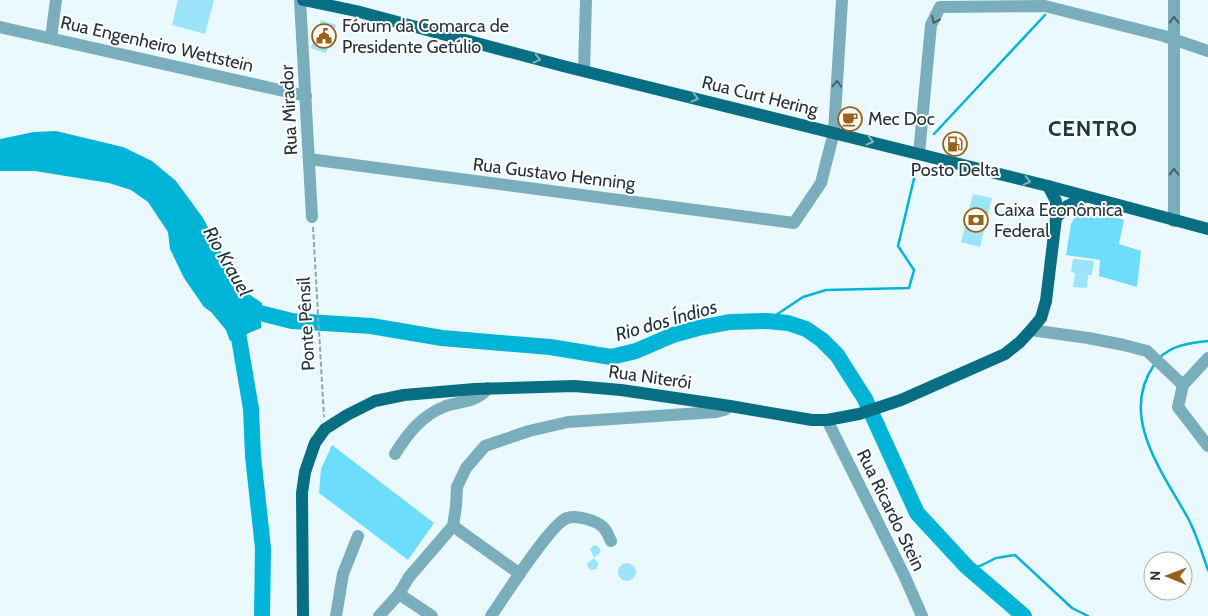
<svg xmlns="http://www.w3.org/2000/svg" width="1208" height="616" viewBox="0 0 1208 616" font-family="Cabin,sans-serif">
	<style>
		.green { fill: #6cddfd }
		.water { fill: #00b4d8 }
		.lines { fill: none; stroke-linecap: round; stroke-linejoin: round }
		.stream { stroke: #00b4d8; stroke-width: 2.5 }
		.river { stroke: #00b4d8; stroke-width: 16 }
		.building { fill: #9ce4fa }
		.path { stroke: #95a4a8; stroke-width: 2; stroke-dasharray: 5 2.5; stroke-linecap: butt }
		.minor { stroke: #7baebd; stroke-width: 12 }
		.major { stroke: #086e83; stroke-width: 12 }
		.oneway { stroke: #435f67 }
		.oneway2 { stroke: #84b6c1 }
		.labels { text-anchor: middle; stroke-width: 4; stroke-linejoin: round; paint-order: stroke }
		.poi-label { font-size: 18px; fill: #253439; stroke: #fff; text-anchor: start }
		.street-label { font-size: 18px; fill: #253439; stroke: #fff }
		.water-label { font-size: 19px; font-style: italic; fill: #1c343b; stroke: #fff }
		.district-label { font-size: 22px; font-weight: bold; letter-spacing: 1px; fill: #1a3c45; stroke: #fff }
	</style>
	<rect width="100%" height="100%" fill="#eaf9fd"/>
	<!-- green -->
	<g class="green">
		<polygon points="1086,209 1124,220 1119,244 1141,251 1137,287 1099,276 1100,260 1066,255 1071,224 1076,215"/>
		<polygon points="332,445 434,523 408,560 319,493 321,469"/>
	</g>
	<!-- water -->
	<polygon class="water" points="56,131 123,147 152,161 176,181 203,218 236,280 244,291 262,303 261,328 230,341 226,330 211,312 204,307 184,278 170,249 168,232 148,202 131,190 109,183 35,171 0,171 0,139 34,132"/>
	<g class="lines">
		<!-- stream -->
		<g class="stream">
			<polyline points="934,134 1045,15"/>
			<polyline points="767,321 803,297 826,290 909,288 914,270 898,246 917,166"/>
			<path d="M1159 358C1173 345 1189 343 1208 341"/>
			<path d="M1154 365C1118 417 1164 474 1189 520 1197 536 1202 553 1208 570"/>
			<polyline points="967,567 980,566 996,558 1015,555 1072,608 1088,616"/>
		</g>
		<!-- river -->
		<g class="river">
			<polyline points="240,308 292,321 371,326 442,338 550,347 611,357 636,351 673,335 698,328 730,322 767,321 788,323 806,329 822,340 837,355 865,399 917,513 967,567 1024,616"/>
			<polyline points="235,315 251,409 253,456 263,548 262,616"/>
		</g>
	</g>
	<!-- building -->
	<g class="building">
		<polygon points="178,0 214,0 205,34 172,25"/>
		<polygon points="321,20 336,25 326,53 311,48"/>
		<polygon points="973,194 992,198 980,247 961,242"/>
		<polygon points="1073,259 1094,261 1092,275 1088,275 1087,288 1073,287 1075,273 1071,272"/>
		<polygon points="594,545 599,547 601,552 594,558 598,563 597,569 591,570 589,569 587,564 594,558 590,549"/>
		<circle cx="627" cy="572" r="9"/>
	</g>
	<g class="lines">
		<!-- path -->
		<polyline class="path" points="313,227 324,417"/>
		<!-- minor -->
		<g class="minor">
			<polyline points="300,0 312,217"/>
			<polyline points="0,27 306,96"/>
			<polyline points="51,38 56,0"/>
			<polyline points="584,70 586,0"/>
			<polyline points="919,154 931,25 940,7 1045,6 1164,36 1208,51"/>
			<polyline points="309,159 794,223 821,183 834,132 842,0"/>
			<polyline points="1174,221 1174,0"/>
			<polyline points="1031,330 1088,338 1124,345 1147,351 1183,385"/>
			<polyline points="1208,358 1183,385 1178,407 1208,446"/>
			<polyline points="827,420 904,575 922,616"/>
			<path d="M395 454C408 433 422 415 446 406 462 401 477 402 488 388"/>
			<polyline points="453,526 520,574"/>
			<polyline points="399,594 432,616"/>
			<polyline points="336,616 343,574 358,536"/>
			<polyline points="379,616 399,594 409,577 453,526 456,506 457,487 466,468 485,446 529,431 568,422 716,412 724,410 730,406"/>
			<path d="M491 616C503 599 551 523 567 518 577 515 595 520 603 527 607 531 609 537 611 541"/>
		</g>
		<!-- major -->
		<g class="major">
			<polyline points="303,0 356,11 563,66 1048,186 1208,229"/>
			<polyline points="1056,218 1067,206 1085,197"/>
			<polyline points="303,616 302,493 305,472 315,443 325,429 347,415 375,401 404,395 475,389 574,386 621,390 730,406 812,420 827,420 859,414 901,400 1005,354 1020,342 1031,330 1041,318 1046,301 1056,218 1056,201 1048,186"/>
		</g>
	</g>
	<!-- one-way arrows -->
	<defs><path id="oneway-chevron" d="M-2-3.5L2.5 0L-2 3.5" fill="none" stroke-width="1.6" stroke-linecap="round" stroke-linejoin="round" transform="scale(1.25)"/></defs>
	<g class="oneway">
		<use href="#oneway-chevron" transform="translate(935 20) rotate(114)"/>
		<use href="#oneway-chevron" transform="translate(1174 20) rotate(-90)"/>
		<use href="#oneway-chevron" transform="translate(837 84) rotate(-87)"/>
		<use href="#oneway-chevron" transform="translate(1174 172) rotate(-90)"/>
	</g>
	<g class="oneway2">
		<use href="#oneway-chevron" transform="translate(537 59) rotate(15)"/>
		<use href="#oneway-chevron" transform="translate(695 98) rotate(14)"/>
		<use href="#oneway-chevron" transform="translate(870 141) rotate(14)"/>
		<use href="#oneway-chevron" transform="translate(1027 181) rotate(14)"/>
	</g>
	<!-- icons -->
	<defs>
		<g id="civic-ring" transform="scale(1.25)"><circle r="9.5" fill="#fff" stroke="#98621b" stroke-width="1.5"/><path d="M-.6-6.5H3V-4.5H.6V-3L4-1V1h2V6H-6V1h2V-1L-.6-3ZM-1.2 2.5V6h2.4V2.5Z" fill="#98621b"/></g>
		<g id="cafe-ring" transform="scale(1.25)"><circle r="9.5" fill="#fff" stroke="#98621b" stroke-width="1.5"/><path d="M-5.5-4.5H6V0H3Q3 3.5 0 3.5H-2.5Q-5.5 3.5-5.5 0ZM3-3.2v2h1.7v-2ZM-6 4.5H4V6H-6Z" fill="#98621b"/></g>
		<g id="fuel-ring" transform="scale(1.25)"><circle r="9.5" fill="#fff" stroke="#98621b" stroke-width="1.5"/><path d="M-5.5-6h7V0h2V4h1.3V-2.5L3-4.5l.8-.8L6-3V5H2.5V1h-1V6h-7ZM-4.2-4.7v3.2H.2V-4.7Z" fill="#98621b"/></g>
		<g id="bank-ring" transform="scale(1.25)"><circle r="9.5" fill="#fff" stroke="#98621b" stroke-width="1.5"/><path d="M-6-4H6V4H-6ZM0-2.3a2.3 2.3 0 1 0 0 4.6a2.3 2.3 0 1 0 0-4.6Z" fill="#98621b"/></g>
	</defs>
	<g fill-rule="evenodd">
		<use href="#civic-ring" x="324" y="36"/>
		<use href="#cafe-ring" x="850" y="119"/>
		<use href="#fuel-ring" x="955" y="144"/>
		<use href="#bank-ring" x="976" y="220"/>
	</g>
	<g class="labels">
		<!-- poi labels -->
		<g class="poi-label">
			<text x="342" y="32">Fórum da Comarca de<tspan x="342" dy="21">Presidente Getúlio</tspan></text>
			<text x="868" y="125">Mec Doc</text>
			<text x="955" y="176" text-anchor="middle">Posto Delta</text>
			<text x="994" y="216">Caixa Econômica<tspan x="994" dy="21">Federal</tspan></text>
		</g>
		<!-- street labels -->
		<g class="street-label">
			<text transform="translate(157 44) rotate(13)" y="6">Rua Engenheiro Wettstein</text>
			<text transform="translate(760 96) rotate(14)" y="6">Rua Curt Hering</text>
			<text transform="translate(289 110) rotate(-93)" y="6">Rua Mirador</text>
			<text transform="translate(554 174) rotate(7)" y="6">Rua Gustavo Henning</text>
			<text transform="translate(306 324) rotate(-93)" y="6">Ponte Pênsil</text>
			<text transform="translate(650 377) rotate(8)" y="6">Rua Niterói</text>
			<text transform="translate(891 510) rotate(64)" y="6">Rua Ricardo Stein</text>
		</g>
		<!-- water labels -->
		<g class="water-label">
			<text transform="translate(228 261) rotate(60)" y="7">Rio Krauel</text>
			<text transform="translate(666 320) rotate(-16)" y="7">Rio dos Índios</text>
		</g>
		<!-- district labels -->
		<g class="district-label">
			<text x="1093" y="136">CENTRO</text>
		</g>
	</g>
	<!-- north arrow -->
	<g transform="translate(1168 576) rotate(271)"><circle r="24" fill="#ffffff" stroke="#a8aeb0"/>
	<path d="M0-4L9 19L0 12L-9 19Z" fill="#98621b"/>
	<text y="-8" font-size="14" font-weight="bold" text-anchor="middle" fill="#253439">N</text>
	</g>
</svg>
